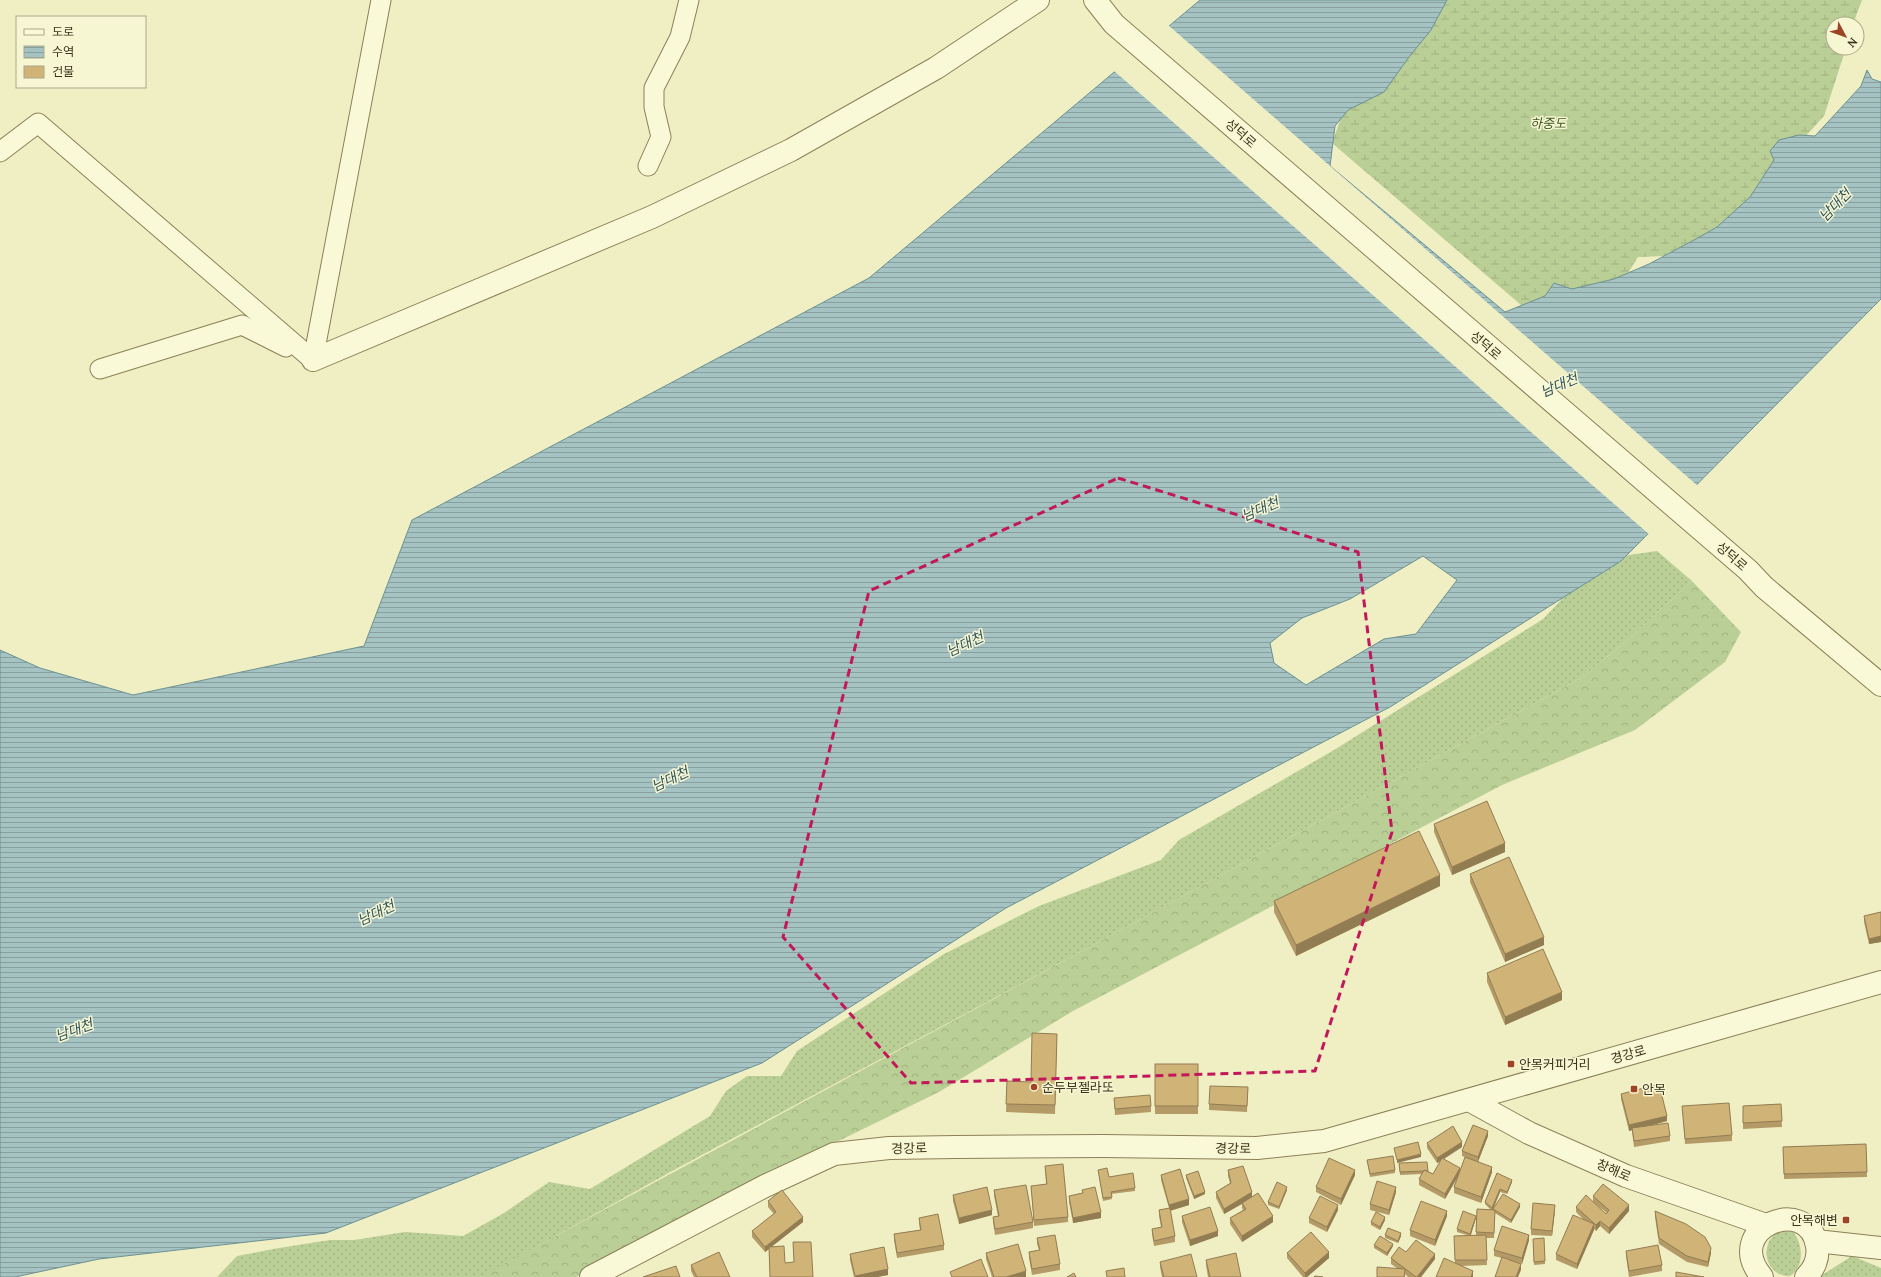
<svg xmlns="http://www.w3.org/2000/svg" width="1881" height="1277" viewBox="0 0 1881 1277" font-family="Lora,'Noto Sans KR',serif">
	<style>
		.grass { fill: url(#grass-dots) }
		.forest { fill: url(#forest-crowns) }
		.wetland { fill: url(#wetland-marsh) }
		.water { fill: url(#water-rules); stroke: #6b9292; fill-rule: evenodd }
		.pier { fill: #f0eec3 }
		.lines { fill: none; stroke-linecap: round; stroke-linejoin: round }
		.minor-casing { stroke: #8b8059; stroke-width: 21 }
		.tertiary-casing { stroke: #8b8059; stroke-width: 24 }
		.minor { stroke: #faf9d7; stroke-width: 19 }
		.tertiary { stroke: #faf9d7; stroke-width: 22 }
		.wall { fill: #b39a66 }
		.shaded-wall { fill: #927d53 }
		.building { fill: #d0b377; stroke: #927d53 }
		.marked { fill: none; stroke: #c2185b; stroke-width: 3; stroke-dasharray: 8 5; stroke-linejoin: round }
		.poi-dot { fill: #9e4325; stroke: #f7f6d3; stroke-width: 1.5 }
		.labels { text-anchor: middle; stroke-width: 3; stroke-linejoin: round; paint-order: stroke }
		.park-label { font-size: 13px; font-style: italic; fill: #3d5823; stroke: #f7f6d3 }
		.street-label { font-size: 13px; fill: #3b331d; stroke: #f7f6d3 }
		.poi-label { font-size: 13px; fill: #3b331d; stroke: #f7f6d3; text-anchor: start }
		.water-label { font-size: 14px; font-style: italic; fill: #2c525b; stroke: #f7f6d3 }
	</style>
	<defs>
		<pattern id="grass-dots" width="8" height="8" patternUnits="userSpaceOnUse"><rect width="8" height="8" fill="#bacf96"/><path d="M2 2h.1M6 6h.1" fill="none" stroke="#a1b281" stroke-width="1.8" stroke-linecap="round"/></pattern>
		<pattern id="forest-crowns" width="20" height="18" patternUnits="userSpaceOnUse"><rect width="20" height="18" fill="#bacf96"/><path d="M2 6a3 3 0 1 1 6 0M12 15a3 3 0 1 1 6 0" fill="none" stroke="#a1b281"/></pattern>
		<pattern id="wetland-marsh" width="20" height="14" patternUnits="userSpaceOnUse"><rect width="20" height="14" fill="#bacf96"/><path d="M1 5h8M5 5V1M11 12h8M15 12V8" fill="none" stroke="#a1b281"/></pattern>
		<pattern id="water-rules" width="6" height="5" patternUnits="userSpaceOnUse"><rect width="6" height="5" fill="#a5c3c2"/><path d="M0 2.5h6" fill="none" stroke="#889f9d"/></pattern>
	</defs>
	<rect width="100%" height="100%" fill="#f0eec3"/>
	<!-- grass -->
	<g class="grass">
		<polygon points="1657,551 1692,581 1623,644 1581,678 1097,943 674,1170 484,1276 480,1277 217,1277 237,1256 279,1248 330,1240 354,1240 405,1232 463,1236 504,1213 549,1182 590,1189 710,1116 726,1091 747,1076 781,1076 797,1051 944,954 1039,906 1161,860 1179,840 1334,750 1543,619 1587,573 1615,557"/>
		<path d="M1783 1231 1793 1232C1803 1243 1805 1267 1790 1276 1773 1277 1764 1260 1767 1248 1769 1239 1774 1233 1783 1231Z"/>
		<polygon points="1852,1256 1881,1268 1881,1277 1819,1277"/>
	</g>
	<!-- forest -->
	<polygon class="forest" points="1692,581 1741,632 1725,662 1635,730 1502,785 1073,1011 939,1092 742,1188 576,1277 480,1277 1097,943 1581,678 1623,644"/>
	<!-- wetland -->
	<polygon class="wetland" points="1414,0 1862,0 1853,24 1833,24 1833,48 1846,48 1824,116 1720,231 1664,256 1638,257 1610,302 1542,323 1332,143 1350,93"/>
	<!-- water -->
	<path class="water" d="M1200 0H1447L1431 30 1409 57 1384 92 1348 110 1335 126 1330 166 1505 312 1545 296 1554 283 1572 289 1614 279 1649 264 1694 240 1717 227 1750 197 1774 160 1770 151 1779 140 1799 135 1815 136 1861 86 1867 70 1872 79 1881 82V299L1621 561 1390 707 1006 908 762 1063 326 1233 99 1259 15 1277H0V650L40 668 133 695 364 646 412 520 869 278ZM1423 556 1457 580 1416 634 1384 639 1306 685 1274 663 1270 643 1302 618 1350 599Z"/>
	<!-- pier -->
	<polygon class="pier" points="1168,25 1698,486 1650,535 1114,71"/>
	<g class="lines">
		<!-- minor casing -->
		<g class="minor-casing">
			<g id="minor">
				<polyline points="0,152 38,123 313,360"/>
				<polyline points="648,166 661,137 654,107 654,88 680,37 689,0"/>
				<polyline points="313,360 381,0"/>
				<polyline points="100,369 242,325 286,347"/>
			</g>
		</g>
		<!-- tertiary casing -->
		<g class="tertiary-casing">
			<g id="tertiary">
				<polyline points="1095,0 1114,24 1748,570 1764,587 1881,685"/>
				<polyline points="313,360 652,217 791,150 936,68 1038,0"/>
				<polyline points="1469,1100 1529,1133 1626,1176 1766,1225"/>
				<polyline points="1816,1241 1881,1248"/>
				<polyline points="591,1277 765,1186 834,1154 889,1148 956,1147 1103,1146 1257,1148 1324,1141 1881,982"/>
				<path d="M1762 1277C1721 1228 1808 1193 1817 1246 1819 1258 1814 1269 1806 1277"/>
			</g>
		</g>
		<!-- minor -->
		<use href="#minor" class="minor"/>
		<!-- tertiary -->
		<use href="#tertiary" class="tertiary"/>
	</g>
	<!-- wall -->
	<g class="wall">
		<polygon points="1434,824 1505,852 1452,875 1434,832"/>
		<polygon points="1470,874 1544,945 1505,962 1470,882"/>
		<polygon points="1440,886 1296,956 1274,912 1274,901"/>
		<polygon points="1881,912 1881,942 1869,944 1864,922 1864,916"/>
		<polygon points="1487,973 1562,1000 1505,1025 1487,982"/>
		<polygon points="1057,1034 1055,1114 1006,1112 1007,1081 1031,1082"/>
		<rect x="1155" y="1064" width="43" height="50"/>
		<polygon points="1248,1087 1247,1112 1209,1110 1209,1104"/>
		<polygon points="1621,1094 1667,1121 1650,1126 1670,1136 1670,1141 1634,1147 1632,1130 1629,1131 1621,1099"/>
		<polygon points="1114,1098 1151,1106 1151,1112 1115,1115"/>
		<polygon points="1781,1104 1782,1127 1743,1129 1743,1106"/>
		<polygon points="1682,1106 1732,1135 1732,1141 1685,1144"/>
		<polygon points="1488,1136 1478,1161 1492,1172 1481,1203 1454,1193 1454,1187 1458,1176 1445,1199 1419,1185 1419,1179 1422,1174 1400,1175 1399,1163 1428,1171 1433,1174 1441,1161 1437,1163 1427,1148 1427,1143 1462,1147 1444,1159 1460,1172 1465,1157 1462,1156 1462,1151"/>
		<polygon points="1866,1144 1867,1177 1784,1179 1783,1147"/>
		<polygon points="1367,1160 1395,1170 1395,1173 1370,1177"/>
		<polygon points="1045,1166 1068,1217 1068,1222 1034,1226 1031,1186 1046,1184"/>
		<polygon points="1098,1170 1109,1177 1135,1188 1135,1191 1111,1194 1112,1199 1103,1201"/>
		<polygon points="1228,1170 1252,1197 1273,1222 1242,1242 1230,1224 1230,1218 1243,1210 1242,1208 1242,1204 1224,1214 1216,1198 1216,1192 1230,1183 1228,1176"/>
		<polygon points="1497,1173 1512,1182 1507,1194 1500,1192 1493,1210 1493,1209 1520,1207 1511,1223 1495,1213 1494,1238 1486,1238 1487,1265 1461,1266 1455,1263 1454,1236 1467,1235 1457,1232 1457,1229 1476,1218 1471,1235 1476,1235 1477,1209 1491,1210 1485,1204 1485,1202"/>
		<polygon points="1161,1175 1189,1205 1170,1211 1175,1236 1175,1242 1154,1246 1152,1234 1152,1229 1161,1227 1159,1216 1159,1210 1169,1208 1161,1180"/>
		<polygon points="1186,1175 1205,1194 1194,1199 1186,1178"/>
		<polygon points="1355,1175 1341,1205 1316,1192 1316,1187"/>
		<polygon points="994,1190 1033,1222 1033,1228 995,1235 993,1222 993,1217 998,1216 994,1196"/>
		<polygon points="1082,1190 1101,1218 1073,1223 1069,1202 1069,1196 1082,1193"/>
		<polygon points="1287,1190 1279,1209 1268,1205 1268,1202"/>
		<polygon points="1396,1192 1389,1215 1370,1210 1370,1204"/>
		<polygon points="953,1195 992,1215 959,1224 953,1201"/>
		<polygon points="1593,1196 1629,1211 1609,1234 1600,1226 1596,1231 1594,1229 1577,1269 1556,1260 1556,1254 1584,1220 1576,1212 1576,1207 1606,1214 1607,1213 1593,1202"/>
		<polygon points="768,1201 803,1222 772,1246 785,1263 794,1262 793,1242 813,1277 770,1277 769,1249 765,1252 752,1237 752,1231 774,1214 768,1207"/>
		<polygon points="1338,1210 1327,1232 1309,1223 1309,1218"/>
		<polygon points="1555,1210 1552,1236 1531,1235 1531,1229"/>
		<polygon points="1655,1211 1711,1253 1708,1267 1687,1262 1659,1244 1655,1217"/>
		<polygon points="1182,1216 1218,1236 1190,1246 1182,1222"/>
		<polygon points="1447,1216 1435,1246 1410,1236 1410,1230"/>
		<polygon points="919,1218 944,1245 944,1250 897,1258 894,1240 894,1234 920,1230 919,1223"/>
		<polygon points="1385,1220 1380,1230 1371,1225 1371,1222"/>
		<polygon points="1385,1235 1401,1236 1398,1243 1385,1238"/>
		<polygon points="1037,1238 1060,1264 1060,1270 1032,1275 1029,1258 1029,1252 1039,1250 1037,1244"/>
		<polygon points="1544,1238 1545,1264 1534,1265 1533,1239"/>
		<polygon points="1529,1240 1522,1264 1515,1262 1521,1270 1502,1258 1494,1256 1494,1250"/>
		<polygon points="1374,1245 1393,1246 1387,1256 1374,1248"/>
		<polygon points="1626,1251 1662,1265 1662,1271 1629,1277 1626,1256"/>
		<polygon points="1406,1252 1435,1259 1421,1277 1408,1277 1405,1274 1405,1277 1377,1277 1397,1268 1391,1264 1391,1258"/>
		<polygon points="986,1253 1026,1277 992,1277 986,1259"/>
		<polygon points="1287,1253 1329,1258 1307,1277 1303,1277 1287,1258"/>
		<polygon points="850,1254 888,1275 877,1277 854,1277 850,1260"/>
		<polygon points="1206,1260 1241,1277 1208,1277 1206,1265"/>
		<polygon points="1160,1262 1197,1277 1162,1277 1160,1267"/>
		<polygon points="691,1265 730,1277 694,1277 691,1271"/>
	</g>
	<!-- shaded-wall -->
	<g class="shaded-wall">
		<polygon points="1505,843 1505,852 1452,875 1452,867"/>
		<polygon points="1440,875 1440,886 1296,956 1296,945"/>
		<polygon points="1881,936 1881,942 1869,944 1869,939"/>
		<polygon points="1544,937 1544,945 1505,962 1505,954"/>
		<polygon points="1562,992 1562,1000 1505,1025 1505,1017"/>
		<polygon points="1667,1116 1667,1121 1629,1131 1629,1125"/>
		<polygon points="1488,1131 1488,1136 1478,1162 1478,1157"/>
		<polygon points="1462,1142 1462,1147 1437,1163 1437,1158"/>
		<polygon points="1421,1154 1421,1157 1397,1163 1397,1160"/>
		<polygon points="1492,1167 1492,1172 1481,1203 1481,1197"/>
		<polygon points="1460,1168 1460,1173 1445,1199 1445,1194"/>
		<polygon points="1355,1170 1355,1175 1341,1205 1341,1199"/>
		<polygon points="1512,1180 1512,1182 1507,1194 1507,1192"/>
		<polygon points="1287,1187 1287,1190 1279,1209 1279,1207"/>
		<polygon points="1396,1187 1396,1192 1389,1215 1389,1210"/>
		<polygon points="1500,1189 1500,1192 1492,1211 1492,1208"/>
		<polygon points="1205,1192 1205,1194 1194,1199 1194,1196"/>
		<polygon points="1252,1192 1252,1198 1224,1214 1224,1209"/>
		<polygon points="1189,1199 1189,1205 1169,1211 1169,1205"/>
		<polygon points="1520,1204 1520,1207 1511,1223 1511,1220"/>
		<polygon points="1338,1205 1338,1210 1327,1232 1327,1227"/>
		<polygon points="1555,1205 1555,1210 1552,1236 1552,1231"/>
		<polygon points="1629,1205 1629,1211 1609,1234 1609,1228"/>
		<polygon points="992,1210 992,1215 959,1224 959,1218"/>
		<polygon points="1447,1211 1447,1216 1435,1246 1435,1240"/>
		<polygon points="1101,1212 1101,1218 1073,1223 1073,1218"/>
		<polygon points="1273,1216 1273,1222 1242,1242 1242,1236"/>
		<polygon points="1476,1216 1476,1218 1470,1237 1470,1234"/>
		<polygon points="803,1217 803,1222 765,1252 765,1247"/>
		<polygon points="1385,1217 1385,1220 1380,1230 1380,1227"/>
		<polygon points="1600,1221 1600,1226 1596,1231 1596,1225"/>
		<polygon points="1594,1224 1594,1230 1577,1269 1577,1264"/>
		<polygon points="1218,1231 1218,1236 1190,1246 1190,1240"/>
		<polygon points="1401,1233 1401,1236 1398,1243 1398,1241"/>
		<polygon points="1529,1235 1529,1240 1522,1264 1522,1258"/>
		<polygon points="1393,1244 1393,1246 1387,1256 1387,1253"/>
		<polygon points="1711,1248 1711,1253 1708,1267 1708,1262"/>
		<polygon points="1329,1252 1329,1258 1307,1277 1305,1277 1305,1273"/>
		<polygon points="1435,1254 1435,1259 1421,1277 1417,1277"/>
		<polygon points="1521,1264 1521,1270 1518,1277 1516,1277"/>
		<polygon points="888,1269 888,1275 877,1277 855,1277 855,1276"/>
		<polygon points="1026,1271 1026,1277 1006,1277"/>
		<polygon points="1473,1271 1473,1277 1471,1277"/>
	</g>
	<!-- building -->
	<g class="building">
		<polygon points="1487,801 1505,843 1452,867 1434,824"/>
		<polygon points="1419,831 1440,875 1296,945 1274,901"/>
		<polygon points="1509,857 1544,937 1505,954 1470,874"/>
		<polygon points="1881,912 1881,936 1869,939 1864,916"/>
		<polygon points="1543,949 1562,992 1505,1017 1487,973"/>
		<polygon points="1032,1033 1057,1034 1055,1105 1006,1104 1007,1081 1031,1082"/>
		<rect x="1155" y="1064" width="43" height="42"/>
		<polygon points="1659,1084 1667,1116 1629,1125 1621,1094"/>
		<polygon points="1210,1086 1248,1087 1247,1106 1209,1104"/>
		<polygon points="1150,1095 1151,1106 1115,1109 1114,1098"/>
		<polygon points="1729,1103 1732,1135 1685,1139 1682,1106"/>
		<polygon points="1781,1104 1782,1121 1743,1123 1743,1106"/>
		<polygon points="1668,1123 1670,1136 1634,1141 1632,1128"/>
		<polygon points="1473,1125 1488,1131 1478,1157 1462,1151"/>
		<polygon points="1453,1126 1462,1142 1437,1158 1427,1143"/>
		<polygon points="1418,1142 1421,1154 1397,1160 1394,1148"/>
		<polygon points="1866,1144 1867,1172 1784,1174 1783,1147"/>
		<polygon points="1393,1156 1395,1170 1370,1174 1367,1160"/>
		<polygon points="1465,1157 1492,1167 1481,1197 1454,1187"/>
		<polygon points="1329,1158 1355,1170 1341,1199 1316,1187"/>
		<polygon points="1442,1158 1460,1168 1445,1194 1419,1179 1424,1170 1433,1174"/>
		<polygon points="1427,1162 1428,1171 1424,1170 1424,1171 1400,1172 1399,1163"/>
		<polygon points="1063,1164 1068,1217 1034,1220 1031,1186 1047,1184 1045,1166"/>
		<polygon points="1243,1166 1252,1192 1224,1209 1216,1192 1231,1183 1228,1170"/>
		<polygon points="1107,1168 1109,1177 1133,1173 1135,1188 1111,1192 1112,1197 1103,1198 1098,1170"/>
		<polygon points="1180,1169 1189,1199 1169,1205 1161,1175"/>
		<polygon points="1198,1171 1205,1192 1194,1196 1186,1175"/>
		<polygon points="1497,1173 1512,1180 1507,1192 1500,1189 1492,1208 1485,1202"/>
		<polygon points="1377,1181 1396,1187 1389,1210 1370,1204"/>
		<polygon points="1277,1182 1287,1187 1279,1207 1268,1202"/>
		<polygon points="1603,1184 1629,1205 1609,1228 1600,1221 1596,1225 1576,1207 1586,1195 1606,1214 1609,1210 1593,1196"/>
		<polygon points="1026,1185 1033,1222 995,1229 993,1217 999,1216 994,1190"/>
		<polygon points="987,1187 992,1210 959,1218 953,1195"/>
		<polygon points="1095,1187 1101,1212 1073,1218 1069,1196 1083,1193 1082,1190"/>
		<polygon points="782,1190 803,1217 765,1247 752,1231 776,1212 768,1201"/>
		<polygon points="1258,1193 1273,1216 1242,1236 1230,1218 1246,1209 1242,1203"/>
		<polygon points="1503,1194 1520,1204 1511,1220 1493,1209"/>
		<polygon points="1320,1196 1338,1205 1327,1227 1309,1218"/>
		<polygon points="1421,1201 1447,1211 1435,1240 1410,1230"/>
		<polygon points="1533,1203 1555,1205 1552,1231 1531,1229"/>
		<polygon points="1210,1207 1218,1231 1190,1240 1182,1216"/>
		<polygon points="1170,1208 1175,1236 1154,1241 1152,1229 1162,1227 1159,1210"/>
		<polygon points="1477,1209 1495,1210 1494,1233 1476,1232"/>
		<polygon points="1463,1211 1476,1216 1470,1234 1457,1229"/>
		<polygon points="1655,1211 1686,1224 1705,1237 1711,1248 1708,1262 1687,1256 1659,1238"/>
		<polygon points="1376,1212 1385,1217 1380,1227 1371,1222"/>
		<polygon points="938,1214 944,1245 897,1253 894,1234 921,1230 919,1218"/>
		<polygon points="1573,1215 1594,1224 1577,1264 1556,1254"/>
		<polygon points="1502,1226 1529,1235 1522,1258 1494,1250"/>
		<polygon points="1388,1228 1401,1233 1398,1241 1385,1235"/>
		<polygon points="1311,1232 1329,1252 1305,1273 1287,1253"/>
		<polygon points="1055,1235 1060,1264 1032,1269 1029,1252 1040,1250 1037,1238"/>
		<polygon points="1486,1235 1487,1260 1455,1260 1454,1236"/>
		<polygon points="1380,1236 1393,1244 1387,1253 1374,1245"/>
		<polygon points="1544,1238 1545,1261 1534,1262 1533,1239"/>
		<polygon points="1416,1240 1435,1254 1417,1277 1416,1277 1391,1258 1399,1247 1406,1252"/>
		<polygon points="793,1242 811,1242 813,1277 770,1277 769,1247 784,1246 785,1263 794,1262"/>
		<polygon points="1018,1244 1026,1271 1006,1277 994,1277 986,1253"/>
		<polygon points="1658,1245 1662,1265 1629,1271 1626,1251"/>
		<polygon points="884,1247 888,1269 855,1276 850,1254"/>
		<polygon points="719,1252 730,1277 697,1277 691,1265"/>
		<polygon points="1236,1253 1241,1277 1210,1277 1206,1260"/>
		<polygon points="1191,1254 1197,1277 1164,1277 1160,1262"/>
		<polygon points="1502,1257 1521,1264 1516,1277 1495,1277"/>
		<polygon points="1444,1258 1473,1271 1471,1277 1436,1277"/>
		<polygon points="981,1259 988,1277 952,1277 950,1272"/>
		<polygon points="676,1266 680,1277 643,1277"/>
		<polygon points="1377,1267 1405,1269 1404,1277 1377,1277"/>
		<polygon points="1124,1268 1125,1277 1107,1277 1106,1271"/>
		<polygon points="1676,1272 1704,1277 1676,1277"/>
		<polygon points="1074,1273 1076,1277 1067,1277"/>
		<polygon points="1315,1276 1323,1277 1314,1277"/>
	</g>
	<!-- marked area -->
	<path class="marked" d="M1118 478 1358 552 1392 832 1315 1071 911 1083 783 937 869 591Z"/>
	<!-- markers -->
	<g class="poi-dot">
		<rect x="1507" y="1060" width="8" height="8" rx="2"/>
		<circle cx="1034" cy="1087" r="4"/>
		<rect x="1630" y="1085" width="8" height="8" rx="2"/>
		<rect x="1842" y="1216" width="8" height="8" rx="2"/>
	</g>
	<g class="labels">
		<!-- park labels -->
		<g class="park-label">
			<text x="1548" y="128">하중도</text>
		</g>
		<!-- street labels -->
		<g class="street-label">
			<text transform="translate(1241 133) rotate(41)" y="5">성덕로</text>
			<text transform="translate(1486 345) rotate(41)" y="5">성덕로</text>
			<text transform="translate(1732 556) rotate(41)" y="5">성덕로</text>
			<text transform="translate(1628 1054) rotate(-16)" y="5">경강로</text>
			<text transform="translate(909 1148) rotate(-2)" y="5">경강로</text>
			<text transform="translate(1233 1148) rotate(1)" y="5">경강로</text>
			<text transform="translate(1614 1170) rotate(23)" y="5">창해로</text>
		</g>
		<!-- poi labels -->
		<g class="poi-label">
			<text x="1519" y="1069">안목커피거리</text>
			<text x="1042" y="1092">순두부젤라또</text>
			<text x="1642" y="1094">안목</text>
			<text x="1838" y="1225" text-anchor="end">안목해변</text>
		</g>
		<!-- water labels -->
		<g class="water-label">
			<text transform="translate(1835 205) rotate(-46)" y="5">남대천</text>
			<text transform="translate(1559 385) rotate(-23)" y="5">남대천</text>
			<text transform="translate(1260 509) rotate(-23)" y="5">남대천</text>
			<text transform="translate(965 644) rotate(-25)" y="5">남대천</text>
			<text transform="translate(670 779) rotate(-25)" y="5">남대천</text>
			<text transform="translate(376 913) rotate(-25)" y="5">남대천</text>
			<text transform="translate(74 1030) rotate(-20)" y="5">남대천</text>
		</g>
	</g>
	<!-- legend -->
	<rect x="16" y="16" width="130" height="72" fill="#f7f6d3" stroke="#aca88a"/>
	<rect x="24" y="29" width="20" height="6" fill="#faf9d7" stroke="#aca88a"/>
	<text x="52" y="36" font-size="12" fill="#3b331d">도로</text>
	<rect x="24" y="46" width="20" height="12" fill="url(#water-rules)" stroke="#aca88a"/>
	<text x="52" y="56" font-size="12" fill="#3b331d">수역</text>
	<rect x="24" y="66" width="20" height="12" fill="#d0b377" stroke="#aca88a"/>
	<text x="52" y="76" font-size="12" fill="#3b331d">건물</text>
	<!-- north arrow -->
	<g transform="translate(1845 36) rotate(131)"><circle r="19" fill="#f7f6d3" stroke="#aca88a"/>
	<path d="M0-3L7 15L0 10L-7 15Z" fill="#9e4325"/>
	<text y="-6" font-size="11" font-weight="bold" text-anchor="middle" fill="#3b331d">N</text>
	</g>
</svg>
